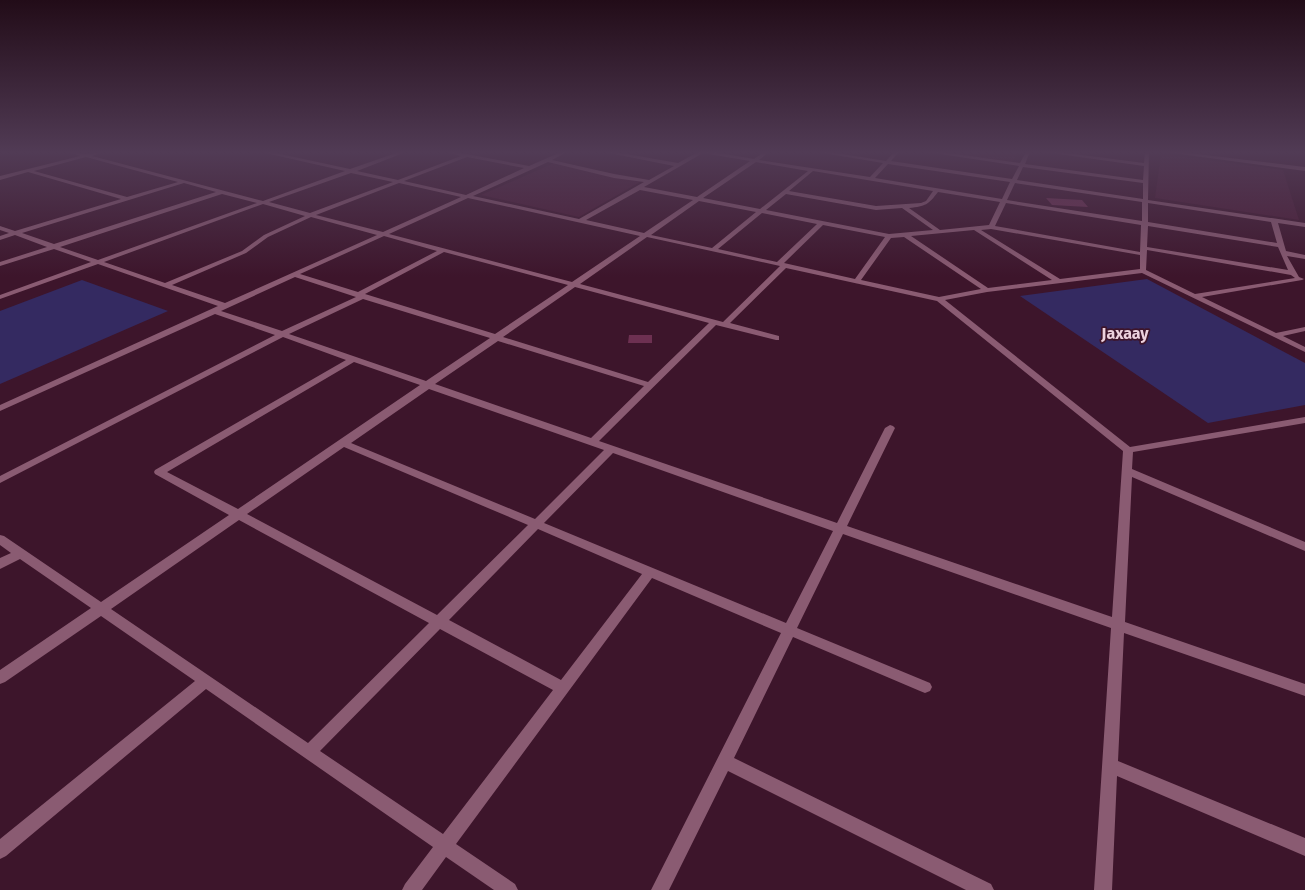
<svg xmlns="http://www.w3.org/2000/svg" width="1305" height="890" viewBox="0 0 1305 890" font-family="'Fira Sans',sans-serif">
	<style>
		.built { fill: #4a1b35 }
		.green { fill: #342a61 }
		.building { fill: #6d3051 }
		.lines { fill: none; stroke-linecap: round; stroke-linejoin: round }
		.street { fill: #8a5b72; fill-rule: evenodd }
		.labels { text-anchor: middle; stroke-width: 3.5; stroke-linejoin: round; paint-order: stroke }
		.district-label { font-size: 16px; font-weight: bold; fill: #ecd1dd; stroke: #3d152b }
	</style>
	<rect width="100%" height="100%" fill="#3d152b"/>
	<!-- built -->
	<g class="built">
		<polygon points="938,152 1018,152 1012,162"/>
		<polygon points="1161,154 1283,170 1299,220 1155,198"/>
		<polygon points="554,163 645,179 579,217 481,195"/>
	</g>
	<!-- green -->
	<g class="green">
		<polygon points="1147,279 1305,363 1305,405 1208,423 1020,296"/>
		<polygon points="82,280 168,311 0,384 0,311"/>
	</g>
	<!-- building -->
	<g class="building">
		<polygon points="1046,198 1082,200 1088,207 1052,205"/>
		<polygon points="629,335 652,335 652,343 628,343"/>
	</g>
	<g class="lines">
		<!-- street -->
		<g class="street">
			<path d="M69 152 86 154 103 152 92 156 263 201 345 171 261 152H271L350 169 399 152H406L357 171 398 180 461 156 446 152H456L529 166 561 152H567L552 160 614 174 649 180 674 166 604 152H615L678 163 698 152H714L754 159 764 152H769L759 160 870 177 883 163 817 152H830L886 161 894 152H899L891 161 1012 179 1019 166 927 152H941L1020 163 1026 152H1030L1025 164 1143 180 1144 166 1044 152H1059L1144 163 1145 152H1149L1148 200 1305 223V227L1278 223 1286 251 1305 255V259L1287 256 1299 277 1304 279 1302 280 1202 297 1276 333 1305 327V331L1283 336 1305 347V352L1142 273 987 292 945 300 1130 447 1305 417V423L1133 452 1132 469 1305 542V551L1132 477 1125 622 1305 684V696L1124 633 1118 761 1305 838V856L1117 776 1112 890H1094L1111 628 843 534 797 628 930 683 932 687 930 691 925 693 920 691 793 637 734 758 991 884 994 890H966L728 771 669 890H651L781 633 652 578 456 844 515 884 518 890H494L446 857 422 890H402L405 884 433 847 206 689 6 856 0 859V839L195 681 101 616 5 682 0 684V670L91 608 20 559 0 569V558L11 553 0 545V535L4 536 101 602 229 515 155 474 154 472 155 470 346 360 283 337 0 483V476L275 335 215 314 0 411V405L218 306 98 264 0 299V295L91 262 54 249 0 266V262L47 247 15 235 0 240V236L9 233 0 230V226L15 231 121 199 28 172 0 180V176L80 156ZM703 153 750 161 697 197 644 187ZM86 157 178 182 127 197 34 171ZM467 157 524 168 466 195 404 181ZM548 162 614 178 644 182 579 219 473 196ZM756 162 808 171 760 209 703 198ZM888 164 1010 182 1002 199 875 178ZM1023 167 1143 183V199L1017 180ZM813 171 933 191 926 201 921 203 876 206 789 191ZM351 173 393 182 310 213 269 202ZM184 183 216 192 54 244 22 233ZM399 183 461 197 383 232 316 215ZM1015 183 1142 202V221L1007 200ZM640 190 693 200 644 233 586 220ZM938 192 1000 202 989 225 940 230 909 208C926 206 928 205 938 192ZM222 194 257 203 98 260 60 247ZM786 194 876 210 902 208 933 230 889 234 766 210ZM468 198 640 236 572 282 389 234ZM699 201 756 212 712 248 651 235ZM1006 203 1141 225 1140 252 995 226ZM1148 203 1271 222 1277 243 1148 222ZM263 204 305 216 264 235 242 251 165 283 104 262ZM762 213 817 224 777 262 718 249ZM311 217 377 235 225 303 172 285 246 253 268 237ZM823 225 885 237 855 279 784 263ZM1148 226 1278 247 1288 270 1147 247ZM991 229 1140 255V269L1060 279 981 230ZM974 230 1052 280 988 288 911 236ZM384 236 437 251 358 292 300 274ZM647 237 780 266 723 322 580 284ZM904 237 981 289 939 297 861 280 891 238ZM1147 250 1291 275 1295 278 1195 294 1146 270ZM444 252 568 285 495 334 365 294ZM786 268 937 301 1123 451 1112 617 847 526 895 428 893 426 890 425 885 428 837 523 599 441 716 325 776 340H779V336L730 323ZM295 277 356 297 282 331 221 311ZM575 287 709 323 648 382 503 337ZM363 299 490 338 426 381 289 334ZM498 341 644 386 591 438 435 384ZM354 362 420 385 238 509 167 472ZM429 389 604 450 535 519 351 443ZM344 447 528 525 437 615 247 514ZM613 453 833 531 786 623 544 523ZM239 520 429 623 308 743 111 609ZM538 529 642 574 561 680 449 620ZM440 629 553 690 443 834 320 751Z"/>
			<polygon points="1165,152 1180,152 1305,167 1305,171"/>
		</g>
	</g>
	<!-- sky -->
	<linearGradient id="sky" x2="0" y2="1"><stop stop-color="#220c18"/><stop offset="0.55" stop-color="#513b55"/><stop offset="1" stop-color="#513b55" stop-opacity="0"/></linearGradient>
	<rect width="1305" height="277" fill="url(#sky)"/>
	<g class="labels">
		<!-- district labels -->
		<g class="district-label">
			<text x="1125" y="339">Jaxaay</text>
		</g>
	</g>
</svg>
